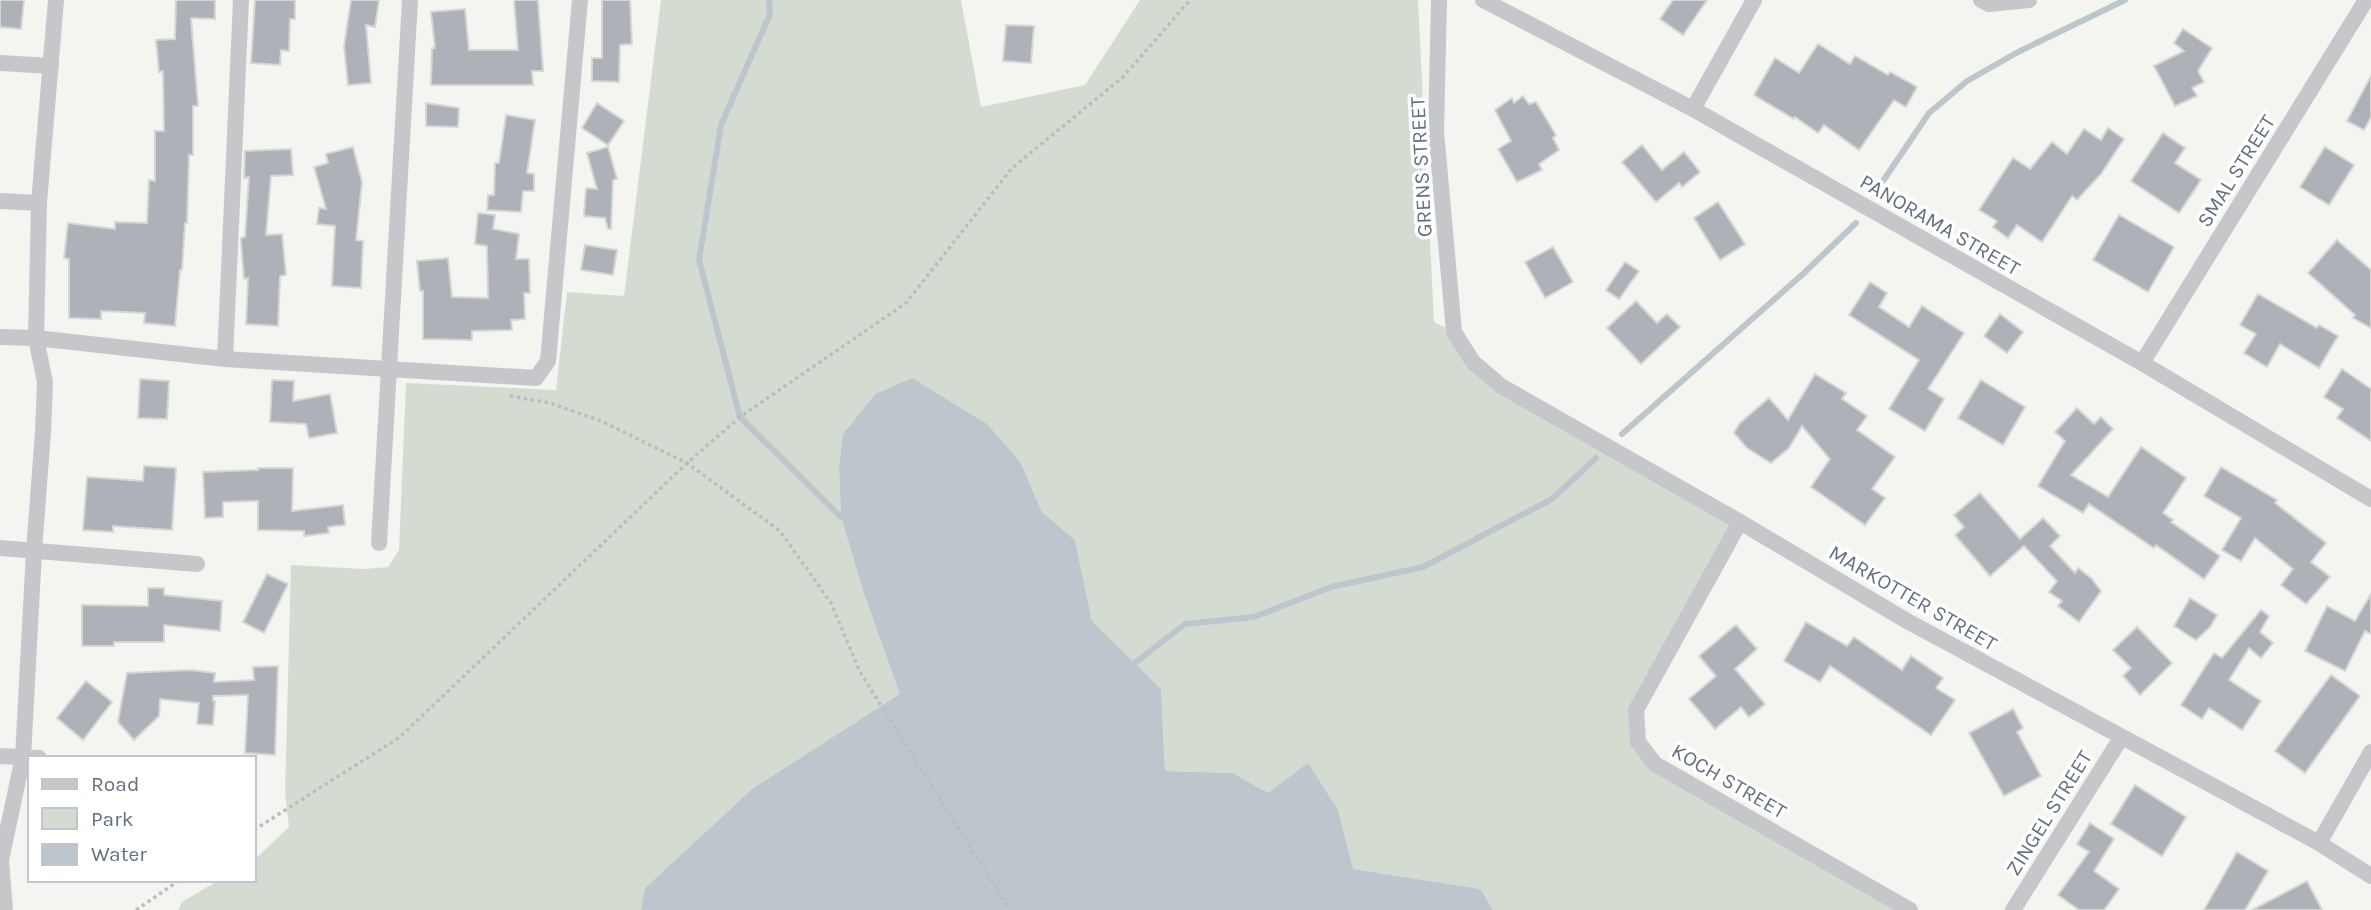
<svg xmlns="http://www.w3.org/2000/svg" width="2371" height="910" viewBox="0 0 2371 910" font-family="Karla,sans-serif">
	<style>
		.green { fill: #d4dcd2 }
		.water { fill: #bdc6cc }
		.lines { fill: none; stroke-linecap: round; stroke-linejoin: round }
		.stream { stroke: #bdc6cc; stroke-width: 6 }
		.building { fill: #adb2b8; stroke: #d6d6d4; stroke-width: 2 }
		.path { stroke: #bcbdc0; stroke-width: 3.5; stroke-dasharray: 3.5 3.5; stroke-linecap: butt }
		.minor { stroke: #c5c7cb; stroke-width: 16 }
		.labels { text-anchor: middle; stroke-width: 7; stroke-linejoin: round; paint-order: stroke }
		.street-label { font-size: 21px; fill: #647081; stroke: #fff }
	</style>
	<rect width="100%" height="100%" fill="#f4f5f1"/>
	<!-- green -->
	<polygon class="green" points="661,0 961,0 981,107 1085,85 1140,0 1418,0 1434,322 1454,332 1473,362 1740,522 1636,710 1638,742 1655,764 1910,910 1493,910 1481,889 1352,869 1338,810 1268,793 1233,773 1165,771 1161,689 1092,621 1075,540 1042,512 1021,463 912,378 875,394 843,434 839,466 841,517 863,591 901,694 752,789 645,888 641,910 178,910 182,902 219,880 254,880 254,860 289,827 285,792 291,565 364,569 388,567 399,550 406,383 556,390 567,292 624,296"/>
	<!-- water -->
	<polygon class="water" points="912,378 987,424 1021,463 1042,512 1075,540 1092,621 1161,689 1165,771 1233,773 1268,793 1308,763 1338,810 1353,869 1481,889 1493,910 641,910 645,888 752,789 900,694 863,591 841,517 839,466 843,434 875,394"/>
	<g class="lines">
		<!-- stream -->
		<g class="stream">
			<polyline points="769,0 770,14 721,125 699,260 740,417 841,517"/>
			<polyline points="1877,190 1929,113 1967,81 2018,52 2125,0"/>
			<polyline points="1622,434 1804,273 1856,223"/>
			<polyline points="1135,663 1185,624 1254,617 1331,587 1423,567 1552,499 1596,458"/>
		</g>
	</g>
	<!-- building -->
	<g class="building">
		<polygon points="0,0 24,0 21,29 0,27"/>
		<polygon points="176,0 215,0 215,19 191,18 198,106 193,106 193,155 189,155 187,223 185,223 182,270 180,270 175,326 144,323 145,313 101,311 101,319 69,318 69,259 64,258 68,223 115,229 115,222 147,223 149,180 155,181 155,131 164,131 163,71 159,72 156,40 175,39"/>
		<polygon points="255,0 295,0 295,19 290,19 289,51 281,50 280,65 251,63"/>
		<polygon points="351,0 379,0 375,27 366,25 371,83 348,85 344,46"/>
		<polygon points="514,0 538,0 543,71 532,71 533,85 431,85 432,48 435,48 431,12 465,9 469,50 518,50"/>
		<polygon points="602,0 630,0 632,44 620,45 619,82 592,81 592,58 602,58"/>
		<polygon points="1673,0 1707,0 1683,35 1660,19"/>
		<polygon points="1006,25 1034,26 1031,63 1003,61"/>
		<polygon points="2183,29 2212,48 2198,71 2204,82 2192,88 2197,96 2175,106 2154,66 2184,51 2174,43"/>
		<polygon points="1818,44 1850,64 1855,56 1888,75 1890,72 1917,87 1906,107 1894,100 1859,150 1824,125 1818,133 1795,117 1794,119 1754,95 1775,58 1799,73"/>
		<polygon points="2371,76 2371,117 2364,130 2347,121"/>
		<polygon points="1523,96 1529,104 1536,102 1556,135 1553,138 1559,150 1539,164 1542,170 1517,182 1498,149 1511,141 1495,110 1512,98 1514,103"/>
		<polygon points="426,103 459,108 458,127 426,126"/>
		<polygon points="597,103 624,121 608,145 582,128"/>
		<polygon points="506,115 535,120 527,173 534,174 534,191 523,191 521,212 487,210 488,195 494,195 495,163 499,163"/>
		<polygon points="2108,128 2124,139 2101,174 2077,200 2072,196 2042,242 2017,225 2008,238 1993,227 1997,221 1979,210 2013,158 2030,169 2052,142 2067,154 2084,129 2101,140"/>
		<polygon points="2163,133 2185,148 2175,163 2201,180 2179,213 2131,181"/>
		<polygon points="1642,145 1662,170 1684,152 1700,172 1682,187 1679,183 1656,202 1622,162"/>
		<polygon points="353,147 362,182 356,240 363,241 361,288 332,286 335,226 317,224 319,208 326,209 314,167 328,163 326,154"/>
		<polygon points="608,147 617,179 613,180 611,229 608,229 605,218 584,216 586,188 597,189 587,153"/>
		<polygon points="2325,147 2354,165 2329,205 2300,187"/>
		<polygon points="291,149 293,175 271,176 266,235 282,234 286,275 280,276 278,326 246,324 248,278 244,279 241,242 241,238 245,237 249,177 244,178 245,151"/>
		<polygon points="1718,202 1745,244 1720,260 1694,218"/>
		<polygon points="478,213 495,215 493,229 519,234 516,259 529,259 530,293 524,293 525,319 511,320 512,330 472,331 472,340 423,339 423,291 420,291 417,261 448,258 452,297 488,298 487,246 475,244"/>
		<polygon points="2119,215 2174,247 2148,292 2093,260"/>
		<polygon points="2337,240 2371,270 2371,328 2353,318 2355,315 2308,273"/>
		<polygon points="585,245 617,250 613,275 581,270"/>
		<polygon points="1553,247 1573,282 1545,298 1525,262"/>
		<polygon points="1625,262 1639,271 1619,299 1606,290"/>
		<polygon points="1870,282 1887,293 1879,307 1909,327 1922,306 1964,333 1928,389 1944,399 1925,431 1889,409 1919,360 1849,315"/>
		<polygon points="2258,294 2317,328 2319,325 2338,336 2319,368 2280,344 2267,367 2244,353 2256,334 2240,325"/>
		<polygon points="1636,301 1657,323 1667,314 1680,327 1641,364 1607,328"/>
		<polygon points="2000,314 2023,332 2007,353 1984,336"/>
		<polygon points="2342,369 2371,389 2371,441 2337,418 2343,409 2324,397"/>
		<polygon points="1815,374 1846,393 1842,399 1867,416 1857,430 1895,457 1872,489 1885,498 1865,525 1811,487 1830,459 1802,426 1789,448 1771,463 1747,448 1734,433 1740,423 1769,398 1788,420"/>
		<polygon points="140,379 169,381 167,419 138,418"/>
		<polygon points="272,380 294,381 293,401 330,394 337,433 309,438 306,424 270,422"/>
		<polygon points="1981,380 2025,407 2003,445 1958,418"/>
		<polygon points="2077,408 2094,424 2101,417 2113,429 2071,475 2108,497 2141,447 2186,478 2163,513 2173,520 2171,522 2220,556 2204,579 2156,545 2154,548 2089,504 2083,513 2038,486 2065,441 2055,432"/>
		<polygon points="144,466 176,468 172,530 113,526 113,532 83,530 87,477 143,481"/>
		<polygon points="2221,467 2277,500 2275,503 2326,543 2311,562 2330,577 2306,604 2281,585 2293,569 2255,538 2241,561 2222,550 2241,518 2204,496"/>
		<polygon points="258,468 293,468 292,511 343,505 345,525 328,527 329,533 304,536 304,531 258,530 258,501 223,502 223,517 205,518 203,472 258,470"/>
		<polygon points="1980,493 2020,539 2043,518 2060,536 2050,546 2075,573 2078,568 2091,578 2101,591 2079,622 2058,606 2062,601 2049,592 2057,581 2024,546 1990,576 1955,535 1964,527 1954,515"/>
		<polygon points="267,574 288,584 264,633 243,622"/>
		<polygon points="148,588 164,588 164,595 222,601 220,631 164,625 164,642 114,642 114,646 82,646 82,605 148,606"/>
		<polygon points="2371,594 2371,634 2365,631 2345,671 2305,651 2327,606 2355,621"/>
		<polygon points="2190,598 2217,615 2210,627 2196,640 2174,626"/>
		<polygon points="2261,610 2269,616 2260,632 2273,643 2261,658 2249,648 2229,680 2261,701 2242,730 2209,708 2202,719 2181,705 2214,653 2222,658"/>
		<polygon points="1806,622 1847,646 1854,637 1902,670 1911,656 1943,678 1936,688 1955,700 1931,735 1830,666 1820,682 1784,661"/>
		<polygon points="1736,625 1757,649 1735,669 1765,704 1749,717 1741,707 1715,729 1689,699 1716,676 1699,656"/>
		<polygon points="2137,627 2172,663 2140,695 2123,676 2131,668 2113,650"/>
		<polygon points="278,666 275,755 245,753 248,695 213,696 213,701 215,701 213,725 197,724 199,703 160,699 159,716 134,740 118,722 127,673 190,670 215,673 214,682 254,680 253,667"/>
		<polygon points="2331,675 2360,696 2305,773 2275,751"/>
		<polygon points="86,681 112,702 83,740 57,718"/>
		<polygon points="2013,709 2023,728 2017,732 2041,776 2004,796 1969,733"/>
		<polygon points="2135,785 2186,817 2162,856 2111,824"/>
		<polygon points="2090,823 2114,839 2094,871 2119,889 2104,910 2079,910 2058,895 2089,852 2077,844"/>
		<polygon points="2237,852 2268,871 2245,910 2204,910"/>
		<polygon points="2307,881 2322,910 2252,910"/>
	</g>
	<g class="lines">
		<!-- path -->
		<g class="path">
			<polyline points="510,396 550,403 601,421 687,463 780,531 831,603 860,672 1010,910"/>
			<polyline points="254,830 400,737 687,463 740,417 906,303 1012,168 1123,77 1190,0"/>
			<polyline points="136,910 180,880"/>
		</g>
		<!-- minor -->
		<g class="minor">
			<polyline points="1439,0 1436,131 1454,332 1473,362 1501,386 1740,522 1907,621 2319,843 2371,876"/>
			<polyline points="1483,0 1693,109 2142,363 2371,499"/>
			<polyline points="1981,0 1989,4 2029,0"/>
			<polyline points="0,63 51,66"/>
			<polyline points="1693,109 1754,0"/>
			<polyline points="0,201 39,203"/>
			<polyline points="0,337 36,338 225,359 536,378 548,361 580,0"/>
			<polyline points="225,359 241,0"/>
			<polyline points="2142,363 2366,0"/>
			<polyline points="1740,522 1636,710 1638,742 1655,764 1910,910"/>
			<polyline points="379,543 410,0"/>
			<polyline points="0,548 197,564"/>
			<polyline points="0,756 39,758"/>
			<polyline points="2319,843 2371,752"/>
			<polyline points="5,910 1,860 23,757 34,551 43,432 45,382 36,338 39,203 56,0"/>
			<polyline points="2013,910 2121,738"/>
		</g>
	</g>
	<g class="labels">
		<!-- street labels -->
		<g class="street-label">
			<text transform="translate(1421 167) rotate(-93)" y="7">GRENS STREET</text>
			<text transform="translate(2236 171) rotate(-58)" y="7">SMAL STREET</text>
			<text transform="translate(1940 225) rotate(30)" y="7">PANORAMA STREET</text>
			<text transform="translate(1913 598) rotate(30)" y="7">MARKOTTER STREET</text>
			<text transform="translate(1729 781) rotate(30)" y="7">KOCH STREET</text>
			<text transform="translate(2049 813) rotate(-58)" y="7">ZINGEL STREET</text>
		</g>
	</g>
	<!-- legend -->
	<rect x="28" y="756" width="228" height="126" fill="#ffffff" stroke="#c1c6cd" stroke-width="2"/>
	<rect x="42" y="779" width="35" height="10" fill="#c5c7cb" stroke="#c1c6cd" stroke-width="2"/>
	<text x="91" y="791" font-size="21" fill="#647081">Road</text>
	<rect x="42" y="808" width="35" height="21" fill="#d4dcd2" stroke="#c1c6cd" stroke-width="2"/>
	<text x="91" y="826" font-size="21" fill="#647081">Park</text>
	<rect x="42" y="844" width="35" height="21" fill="#bdc6cc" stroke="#c1c6cd" stroke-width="2"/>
	<text x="91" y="861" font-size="21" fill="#647081">Water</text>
</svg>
